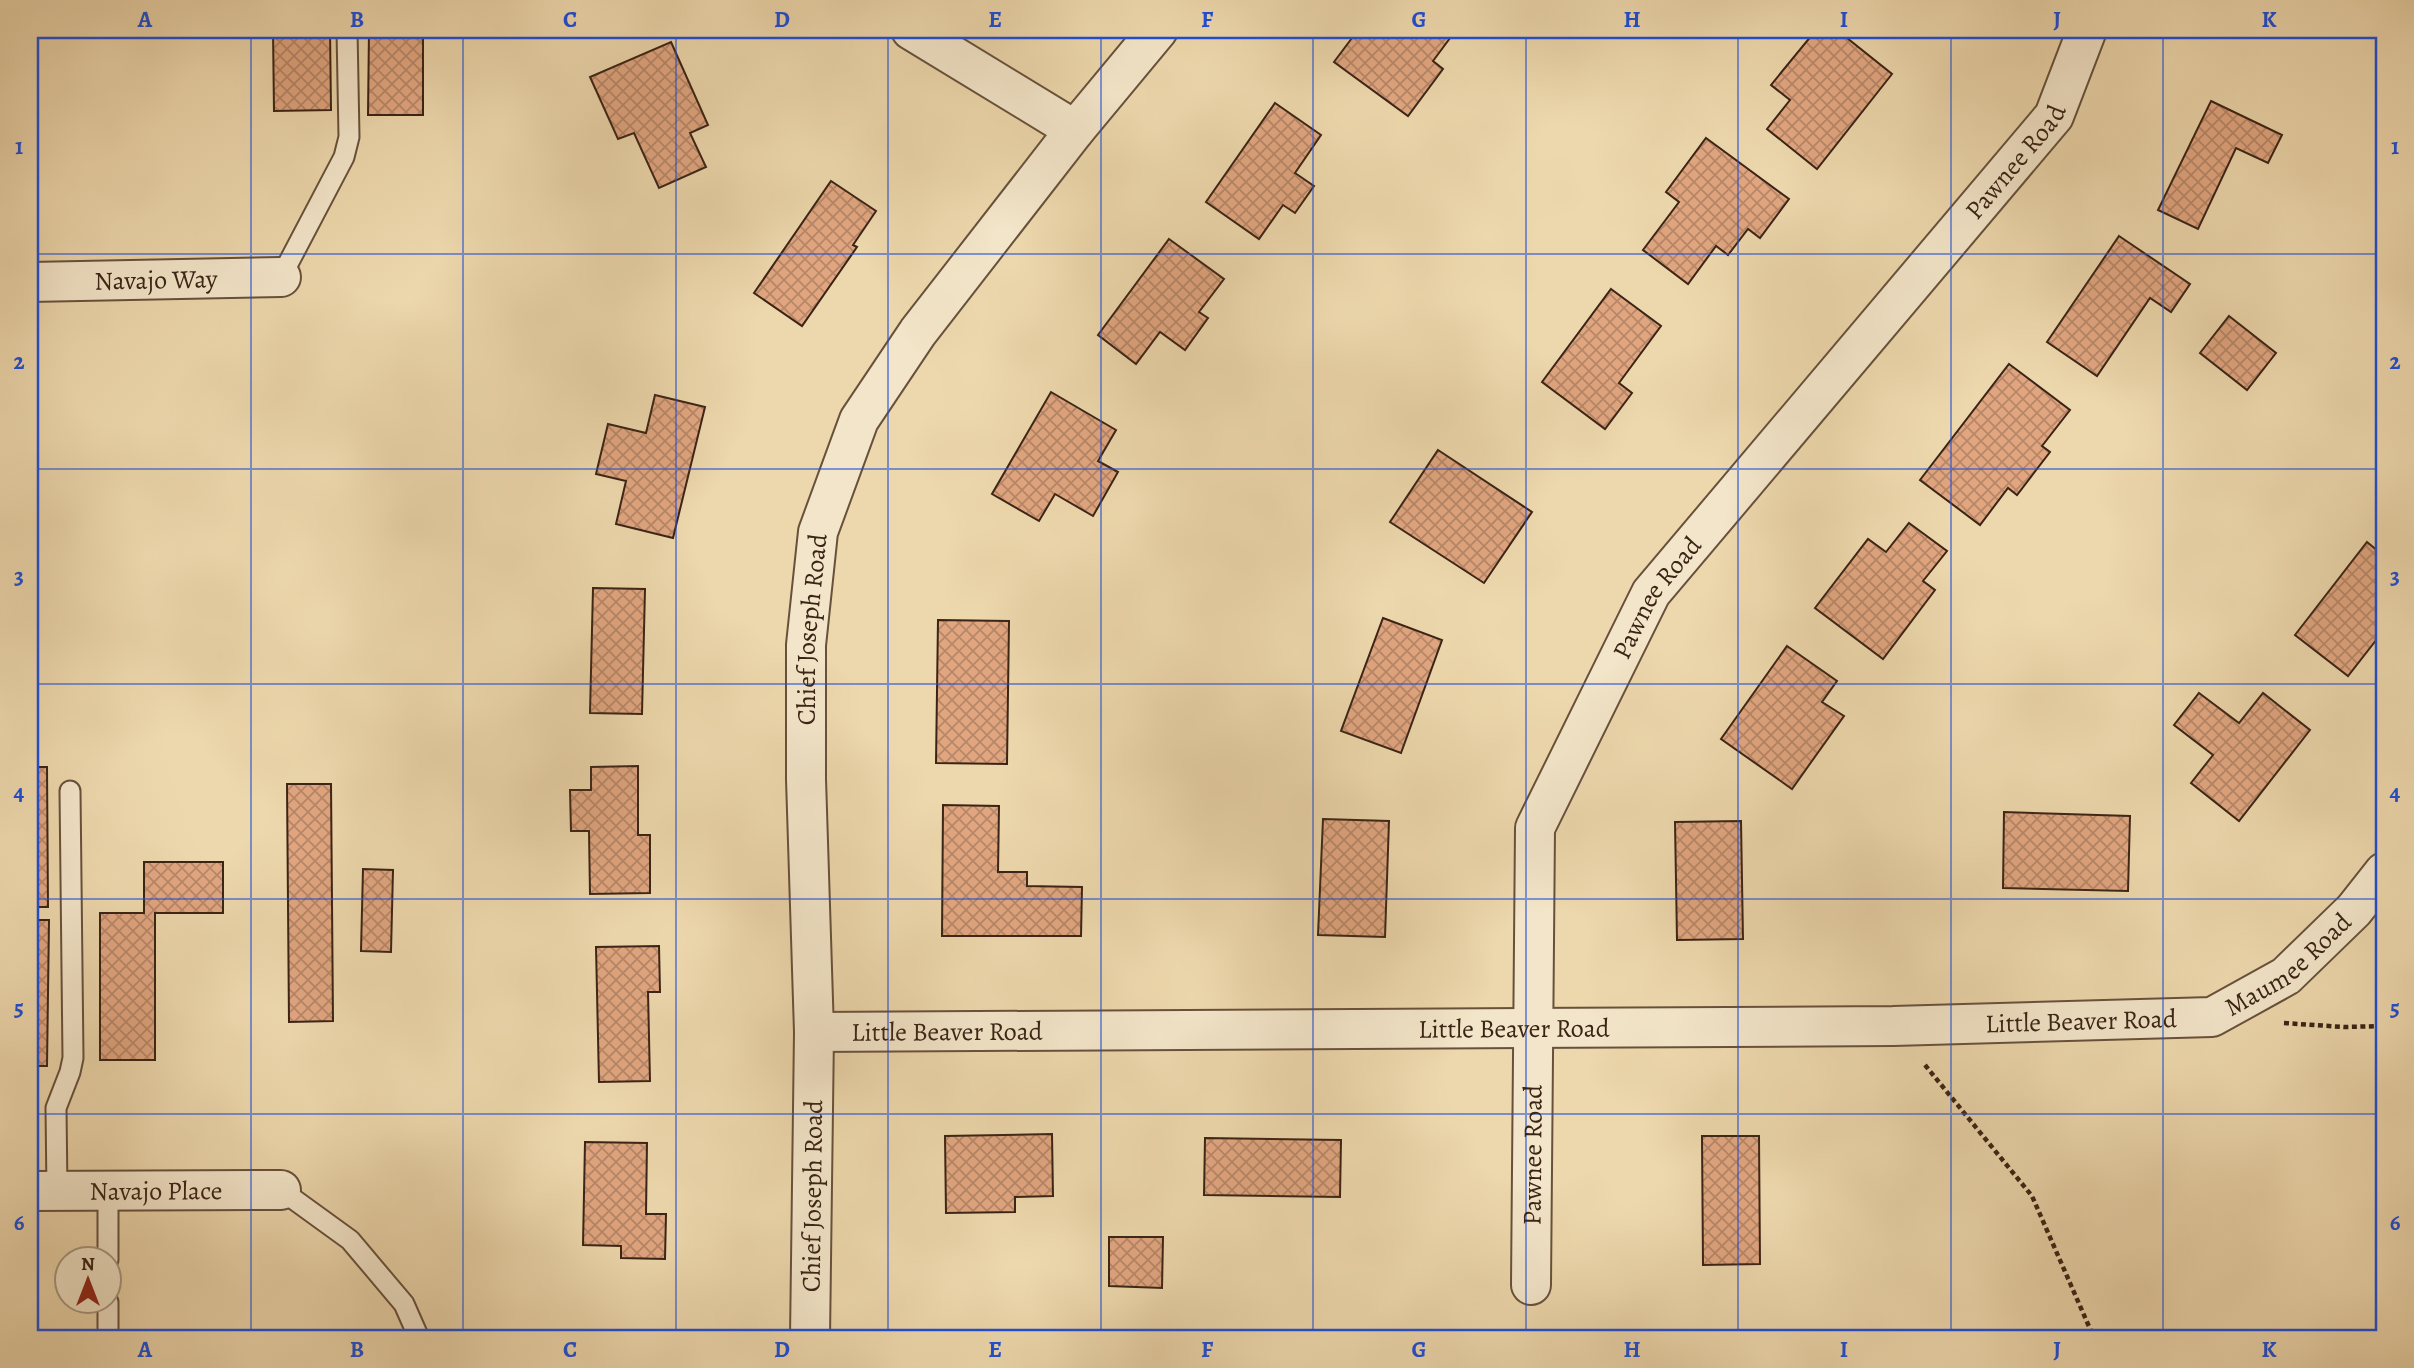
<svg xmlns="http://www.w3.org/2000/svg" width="2414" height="1368" viewBox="0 0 2414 1368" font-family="Alegreya,serif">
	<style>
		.building { fill: url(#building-cross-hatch); stroke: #3a2416; stroke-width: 2 }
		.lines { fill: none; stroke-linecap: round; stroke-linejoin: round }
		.service-casing { stroke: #67513c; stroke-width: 23 }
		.minor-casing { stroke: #67513c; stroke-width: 42 }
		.path { stroke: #3a2416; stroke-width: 4.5; stroke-dasharray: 5 3.5; stroke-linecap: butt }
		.service { stroke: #f3e5c9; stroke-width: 19 }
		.minor { stroke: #f3e5c9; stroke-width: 38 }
		.grid { fill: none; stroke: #1d4ed8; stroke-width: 2; stroke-opacity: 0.55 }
		.labels { text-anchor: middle; stroke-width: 5; stroke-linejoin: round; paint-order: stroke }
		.street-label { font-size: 26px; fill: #3a2416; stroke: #f3e5c9 }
		.neatline { fill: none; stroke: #1d4ed8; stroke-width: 2.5 }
		.grid-label { font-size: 23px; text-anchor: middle; font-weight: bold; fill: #1d4ed8 }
	</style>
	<defs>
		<pattern id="building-cross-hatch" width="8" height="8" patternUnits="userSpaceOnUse" patternTransform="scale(1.75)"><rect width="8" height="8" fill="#e1a680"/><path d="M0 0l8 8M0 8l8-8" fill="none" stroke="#b78768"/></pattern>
	</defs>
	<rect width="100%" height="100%" fill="#edd7ac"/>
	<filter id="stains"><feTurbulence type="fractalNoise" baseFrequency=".00286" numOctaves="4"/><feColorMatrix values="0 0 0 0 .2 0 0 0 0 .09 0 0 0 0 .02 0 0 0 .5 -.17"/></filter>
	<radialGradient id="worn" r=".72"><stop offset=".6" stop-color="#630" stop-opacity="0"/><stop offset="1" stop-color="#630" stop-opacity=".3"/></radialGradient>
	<!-- building -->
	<g class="building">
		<polygon points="273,30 330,30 331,110 274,111"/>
		<polygon points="369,30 423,30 423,115 368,115"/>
		<polygon points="1358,30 1456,30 1433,61 1443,69 1408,116 1334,62"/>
		<polygon points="1816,30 1837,30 1892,74 1817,169 1767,129 1790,100 1771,85"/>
		<polygon points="671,42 708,125 690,133 706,167 659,188 634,133 618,139 590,77"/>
		<polygon points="2211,101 2282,135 2268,163 2236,148 2198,229 2158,210"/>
		<polygon points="1275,103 1321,135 1295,173 1314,186 1295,213 1283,205 1259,239 1206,202"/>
		<polygon points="1706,138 1789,199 1760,238 1748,229 1728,255 1716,246 1688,284 1643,250 1679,202 1666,192"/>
		<polygon points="831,181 876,211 853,245 857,247 802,326 754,293"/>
		<polygon points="2119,236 2190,284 2171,312 2150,298 2097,376 2047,342"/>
		<polygon points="1169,239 1224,279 1199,312 1208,318 1185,350 1160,332 1136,364 1098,335"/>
		<polygon points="1611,289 1661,326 1619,383 1632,393 1605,429 1542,382"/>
		<polygon points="2229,316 2276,353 2247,390 2200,353"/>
		<polygon points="2009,364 2070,410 2042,446 2050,452 2017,495 2008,488 1980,525 1920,480"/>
		<polygon points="1051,392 1116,430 1098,461 1118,472 1093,516 1055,494 1039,521 992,494"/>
		<polygon points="655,395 705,407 673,538 616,524 626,481 596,474 608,424 646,433"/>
		<polygon points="1438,450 1532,512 1484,583 1390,522"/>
		<polygon points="1909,523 1947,551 1923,581 1935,590 1883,659 1815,608 1868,539 1886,552"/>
		<polygon points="2367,542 2384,556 2384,630 2348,676 2295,635"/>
		<polygon points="593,588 645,589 642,714 590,713"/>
		<polygon points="1383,618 1442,640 1401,753 1341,731"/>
		<polygon points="938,620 1009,621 1007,764 936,763"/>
		<polygon points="1787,646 1837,681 1822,702 1844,716 1792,789 1721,739"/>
		<polygon points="2199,693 2239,723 2263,693 2310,730 2239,821 2191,783 2213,755 2174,725"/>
		<polygon points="638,766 638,835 650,835 650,893 590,894 589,831 571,831 570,790 591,790 591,767"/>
		<polygon points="30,767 47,767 48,907 30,907"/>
		<polygon points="287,784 331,784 333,1021 289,1022"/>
		<polygon points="943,805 999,806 998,872 1027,872 1027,886 1082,887 1081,936 942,936"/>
		<polygon points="2004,812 2130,816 2128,891 2003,888"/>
		<polygon points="1323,819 1389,821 1385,937 1318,935"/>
		<polygon points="1741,821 1743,939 1677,940 1675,822"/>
		<polygon points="144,862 223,862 223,913 155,913 155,1060 100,1060 100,913 144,913"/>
		<polygon points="363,869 393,870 391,952 361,951"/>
		<polygon points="30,920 49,920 47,1066 30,1066"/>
		<polygon points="659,946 660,992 648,992 650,1081 599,1082 596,947"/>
		<polygon points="1052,1134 1053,1196 1015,1197 1015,1212 946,1213 945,1136"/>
		<polygon points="1702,1136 1759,1136 1760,1264 1703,1265"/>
		<polygon points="1205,1138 1341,1140 1340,1197 1204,1195"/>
		<polygon points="585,1142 647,1143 646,1214 666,1214 665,1259 621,1258 621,1246 583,1245"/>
		<polygon points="1109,1237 1163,1237 1162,1288 1109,1286"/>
	</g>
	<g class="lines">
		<!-- service casing -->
		<g class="service-casing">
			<g id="service">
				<polyline points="281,277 344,157 349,137 347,30"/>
				<polyline points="281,1190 350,1240 404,1304 419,1338"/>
				<polyline points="57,1191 56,1108 70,1072 73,1058 70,791"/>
				<polyline points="108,1191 108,1260"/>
				<polyline points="108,1302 108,1338"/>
			</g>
		</g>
		<!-- minor casing -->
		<g class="minor-casing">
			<g id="minor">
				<polyline points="911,30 1075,130"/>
				<path id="s1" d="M30 282 281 277"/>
				<path id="s2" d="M814 1032 1893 1026 2212 1017 2286 976 2354 910 2384 872"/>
				<path id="s3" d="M30 1191 281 1190"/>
				<path id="s4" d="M1531 1285 1535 828 1651 593 2054 116 2087 30"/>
				<path id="s5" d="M810 1338 814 1032 806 779V645L818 532 859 420 918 332 1075 130 1158 30"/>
			</g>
		</g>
		<!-- path -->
		<g class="path">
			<polyline points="2284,1023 2344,1027 2384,1026"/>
			<polyline points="1925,1065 2032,1196 2094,1338"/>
		</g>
		<!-- service -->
		<use href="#service" class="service"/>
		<!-- minor -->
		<use href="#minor" class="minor"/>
	</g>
	<!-- grid -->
	<path class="grid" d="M251 30V1338M463 30V1338M676 30V1338M888 30V1338M1101 30V1338M1313 30V1338M1526 30V1338M1738 30V1338M1951 30V1338M2163 30V1338M30 254H2384M30 469H2384M30 684H2384M30 899H2384M30 1114H2384"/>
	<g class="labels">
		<!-- street labels -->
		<g class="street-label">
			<text dy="9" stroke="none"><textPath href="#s4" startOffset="1284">Pawnee Road</textPath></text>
			<text dy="9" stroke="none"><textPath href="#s1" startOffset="126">Navajo Way</textPath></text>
			<text dy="9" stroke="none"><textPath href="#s4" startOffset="718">Pawnee Road</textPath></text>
			<text dy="9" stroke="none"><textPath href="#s5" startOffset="709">Chief Joseph Road</textPath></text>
			<text dy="9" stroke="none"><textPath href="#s2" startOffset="1491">Maumee Road</textPath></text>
			<text dy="9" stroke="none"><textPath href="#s2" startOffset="1267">Little Beaver Road</textPath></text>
			<text dy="9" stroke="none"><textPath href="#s2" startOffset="700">Little Beaver Road</textPath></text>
			<text dy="9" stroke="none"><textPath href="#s2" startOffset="133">Little Beaver Road</textPath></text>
			<text dy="9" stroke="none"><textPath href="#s4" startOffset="130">Pawnee Road</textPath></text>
			<text dy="9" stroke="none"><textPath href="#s3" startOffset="126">Navajo Place</textPath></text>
			<text dy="9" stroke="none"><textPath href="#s5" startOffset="142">Chief Joseph Road</textPath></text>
		</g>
	</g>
	<!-- margin -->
	<rect width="2414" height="1368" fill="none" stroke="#edd7ac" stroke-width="77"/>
	<!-- north arrow -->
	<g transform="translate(88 1280)"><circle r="33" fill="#f3e5c9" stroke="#a99881" stroke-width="2"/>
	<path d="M0-5L12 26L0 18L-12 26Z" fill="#8f2418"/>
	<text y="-10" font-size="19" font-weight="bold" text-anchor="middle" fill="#3a2416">N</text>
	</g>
	<rect x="38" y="38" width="2338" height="1292" class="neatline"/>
	<g class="grid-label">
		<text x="145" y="27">A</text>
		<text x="357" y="27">B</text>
		<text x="570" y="27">C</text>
		<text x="782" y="27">D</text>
		<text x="995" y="27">E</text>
		<text x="1207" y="27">F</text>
		<text x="1419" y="27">G</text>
		<text x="1632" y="27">H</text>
		<text x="1844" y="27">I</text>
		<text x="2057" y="27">J</text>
		<text x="2269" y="27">K</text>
		<text x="19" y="154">1</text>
		<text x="2395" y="154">1</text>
		<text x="19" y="369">2</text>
		<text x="2395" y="369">2</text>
		<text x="19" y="584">3</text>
		<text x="2395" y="584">3</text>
		<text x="19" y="800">4</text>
		<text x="2395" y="800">4</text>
		<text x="19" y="1015">5</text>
		<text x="2395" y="1015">5</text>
		<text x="19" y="1230">6</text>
		<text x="2395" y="1230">6</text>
		<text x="145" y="1357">A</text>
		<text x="357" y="1357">B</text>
		<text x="570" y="1357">C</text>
		<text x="782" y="1357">D</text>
		<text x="995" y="1357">E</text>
		<text x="1207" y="1357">F</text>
		<text x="1419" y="1357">G</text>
		<text x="1632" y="1357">H</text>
		<text x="1844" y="1357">I</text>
		<text x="2057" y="1357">J</text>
		<text x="2269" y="1357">K</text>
	</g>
	<rect width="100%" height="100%" filter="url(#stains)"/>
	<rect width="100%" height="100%" fill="url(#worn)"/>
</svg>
